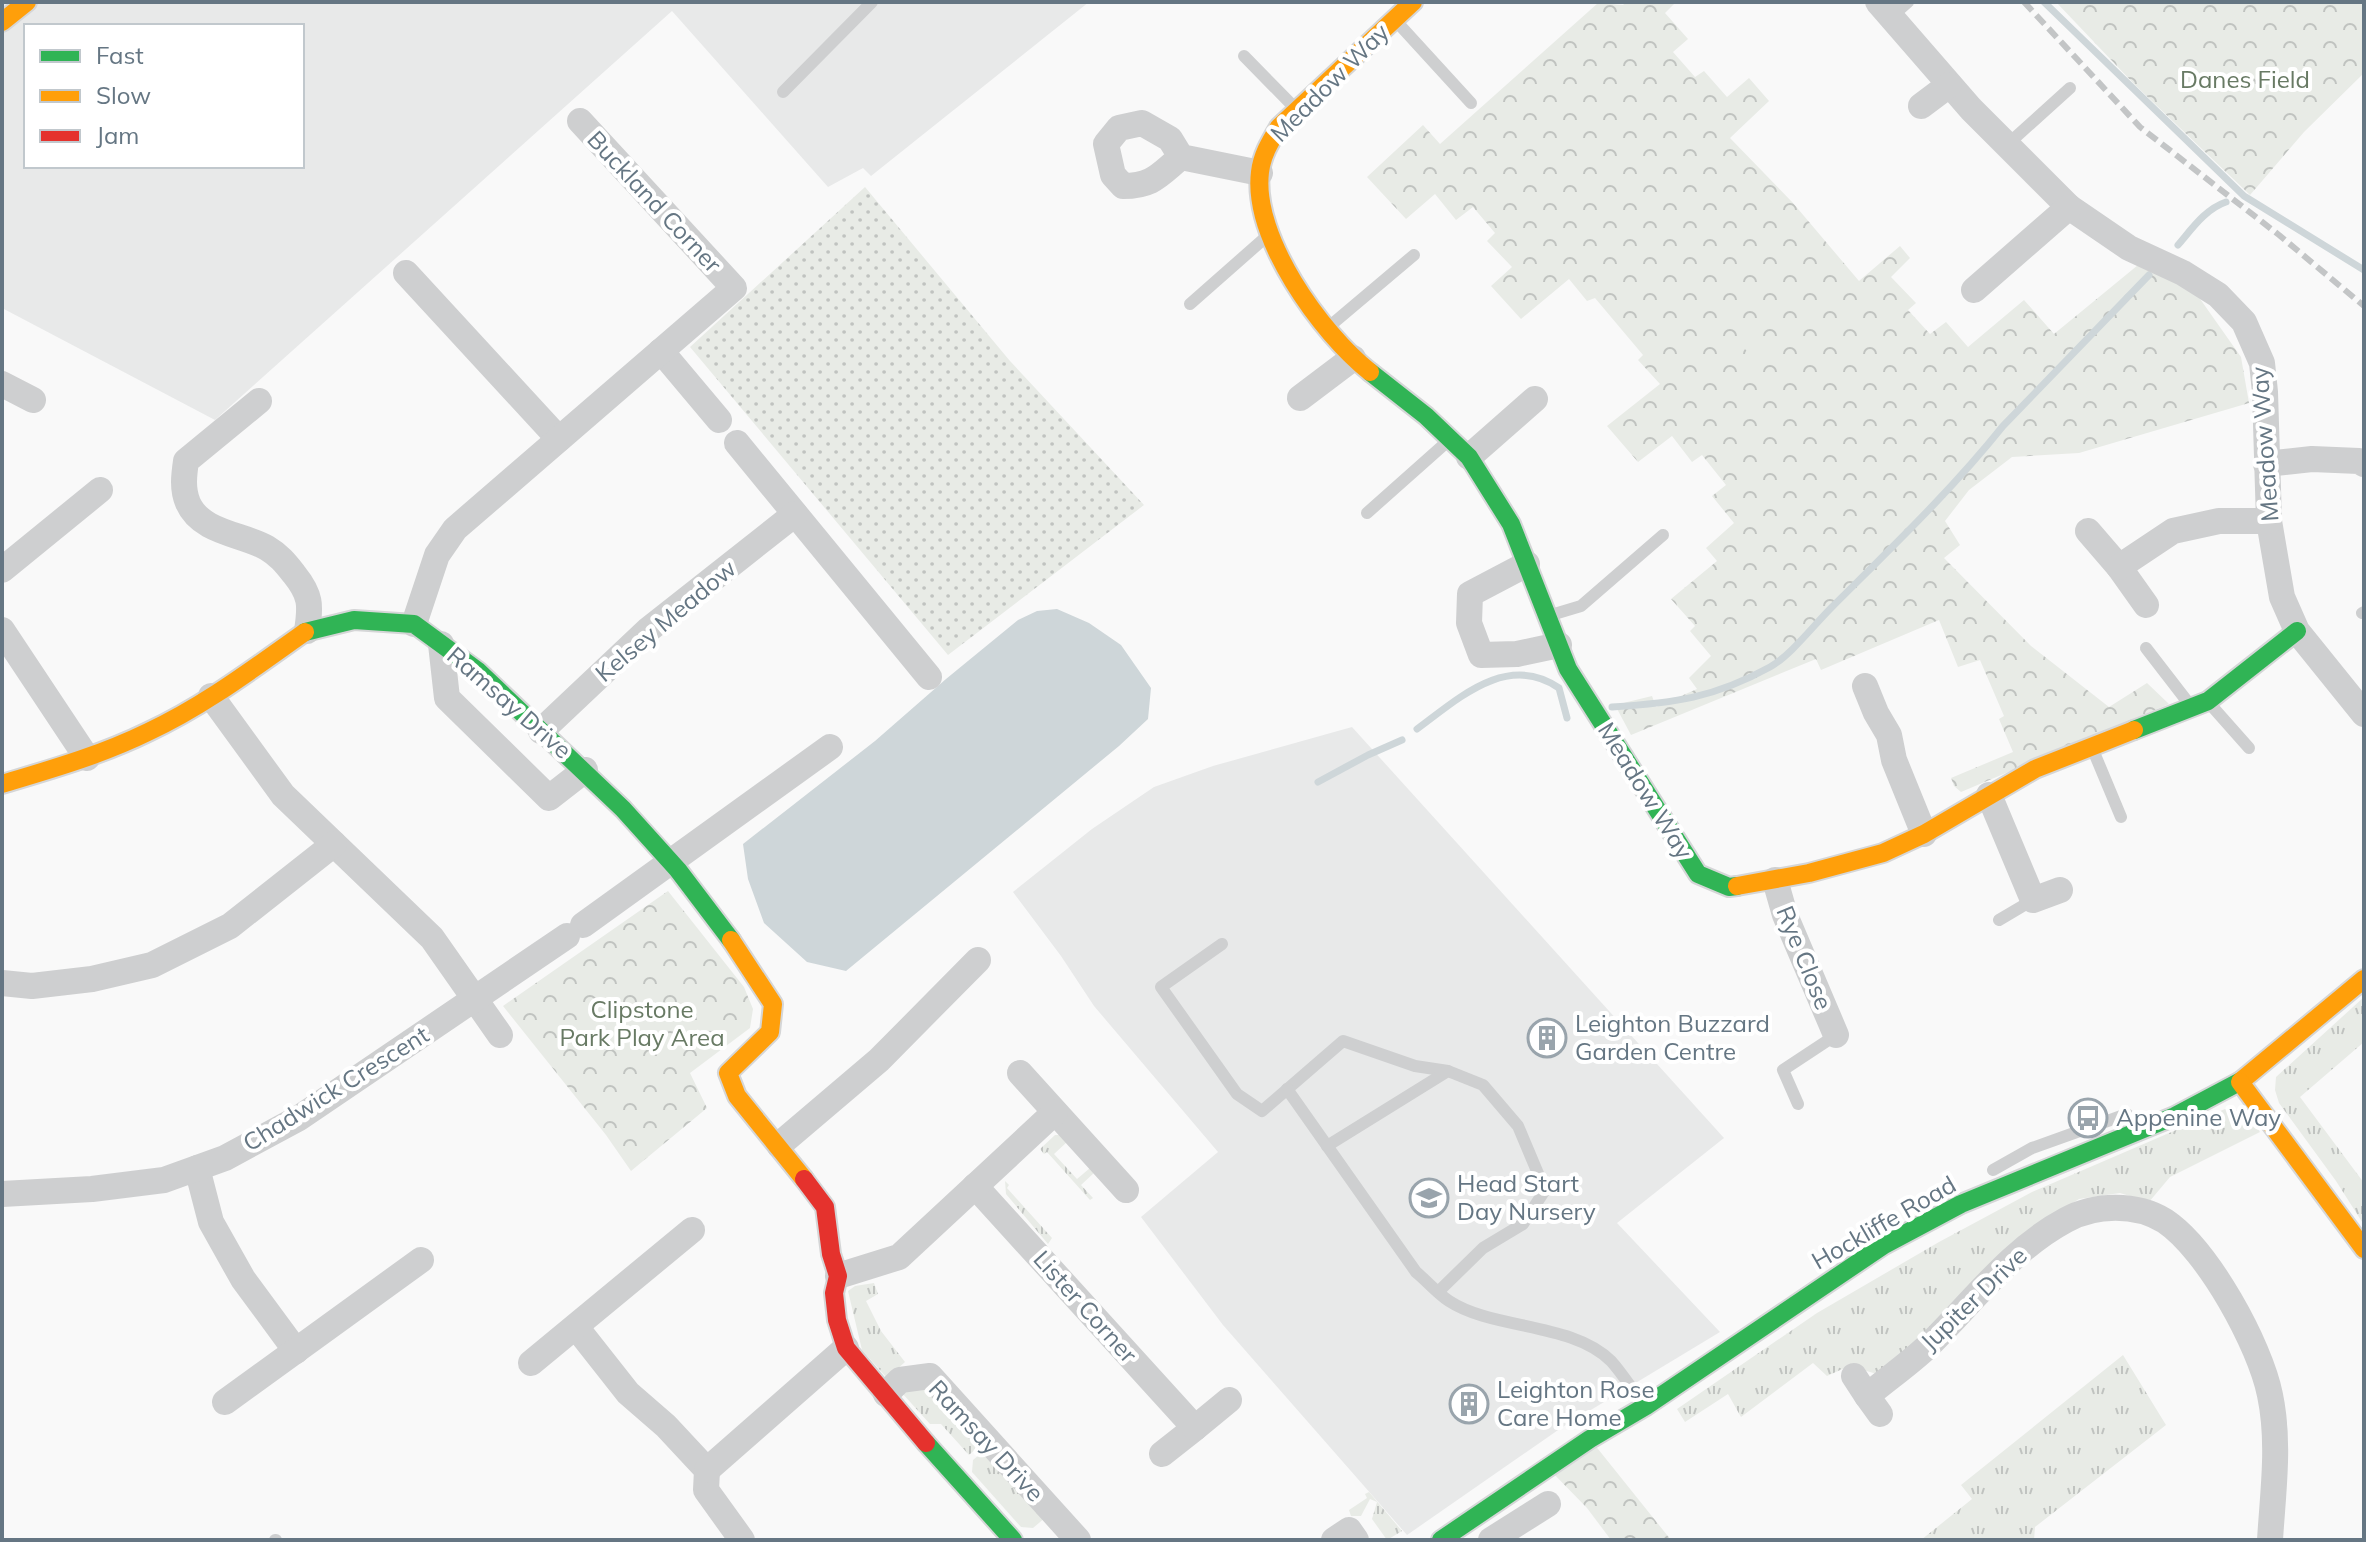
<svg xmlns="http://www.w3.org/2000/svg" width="2366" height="1542" viewBox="0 0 2366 1542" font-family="Mulish,sans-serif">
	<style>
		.built { fill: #e8e9e9; fill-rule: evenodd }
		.grass { fill: url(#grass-tufts) }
		.forest { fill: url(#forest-crowns) }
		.garden { fill: url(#garden-dots) }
		.pitch { fill: #e8ebe6 }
		.water { fill: #ced6d9 }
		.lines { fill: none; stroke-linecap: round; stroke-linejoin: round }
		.stream { stroke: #ced6d9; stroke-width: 7 }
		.fast-casing { stroke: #d5d6d7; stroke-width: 22 }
		.slow-casing { stroke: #d5d6d7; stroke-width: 22 }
		.jam-casing { stroke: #d5d6d7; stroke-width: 22 }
		.lane { stroke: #cecfd0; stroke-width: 12 }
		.street { stroke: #cecfd0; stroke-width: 26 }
		.fast { stroke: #30b455; stroke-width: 18 }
		.slow { stroke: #ff9f0a; stroke-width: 18 }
		.jam { stroke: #e5322d; stroke-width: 18 }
		.rail { stroke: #c3c5c6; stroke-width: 6; stroke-dasharray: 12 6; stroke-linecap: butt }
		.labels { text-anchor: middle; stroke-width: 8; stroke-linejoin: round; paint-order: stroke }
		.park-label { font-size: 24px; fill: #687a64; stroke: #fff }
		.street-label { font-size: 24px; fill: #657683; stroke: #fff }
		.poi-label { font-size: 24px; fill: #657683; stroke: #fff; text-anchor: start }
	</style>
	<defs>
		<pattern id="grass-tufts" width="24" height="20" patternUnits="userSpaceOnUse" patternTransform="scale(2)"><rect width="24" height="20" fill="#e8ebe6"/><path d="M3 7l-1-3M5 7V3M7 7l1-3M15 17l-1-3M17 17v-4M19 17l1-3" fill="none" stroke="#c0c3c0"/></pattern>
		<pattern id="forest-crowns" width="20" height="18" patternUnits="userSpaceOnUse" patternTransform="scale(2)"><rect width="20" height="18" fill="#e8ebe6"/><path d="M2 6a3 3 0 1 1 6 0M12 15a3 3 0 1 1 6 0" fill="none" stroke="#c0c3c0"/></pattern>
		<pattern id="garden-dots" width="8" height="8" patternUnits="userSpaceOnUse" patternTransform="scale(2)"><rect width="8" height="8" fill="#e8ebe6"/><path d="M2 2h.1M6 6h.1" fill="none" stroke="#c0c3c0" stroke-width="1.8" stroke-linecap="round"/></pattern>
	</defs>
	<rect width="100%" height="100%" fill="#f9f9f9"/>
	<!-- built -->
	<g class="built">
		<path d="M2 2H1089L871 176 863 168 828 187 672 11 215 420 2 308ZM26 26H302V166H26Z"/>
		<polygon points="1352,727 1724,1138 1617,1223 1720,1332 1561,1428 1407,1535 1223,1325 1141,1217 1218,1152 1094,1006 1061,956 1013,892 1092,829 1154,787 1213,766"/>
	</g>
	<!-- grass -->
	<g class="grass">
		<polygon points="2364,997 2364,1042 2300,1097 2364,1183 2364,1225 2336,1181 2279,1103 2275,1090 2276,1077"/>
		<polygon points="2225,1109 2247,1112 2260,1132 2170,1177 2149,1202 2120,1193 2079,1199 2021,1237 1951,1319 1877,1374 1849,1366 1827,1376 1813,1363 1741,1417 1728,1394 1685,1422 1677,1409 1817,1313 1939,1242 2032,1192"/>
		<polygon points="1055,1135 1061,1135 1067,1142 1054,1154 1077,1179 1090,1168 1095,1172 1081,1185 1093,1198 1090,1200 1047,1152 1044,1154 1040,1149"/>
		<polygon points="1005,1181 1009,1185 1007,1188 1052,1238 1048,1244 1006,1194"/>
		<polygon points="874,1283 878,1294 866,1301 881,1331 905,1362 887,1378 862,1350 848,1291 855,1286"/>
		<polygon points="2123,1355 2166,1425 2035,1527 2034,1540 1921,1540 1972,1499 1961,1485"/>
		<polygon points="922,1385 981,1444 969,1455 941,1424 930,1424 902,1393"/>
		<polygon points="986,1449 1046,1517 1033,1528 1021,1527 972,1472 973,1460"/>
		<polygon points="1369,1492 1402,1531 1387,1540 1372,1519 1377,1502 1370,1499 1361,1516 1351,1516 1349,1510 1367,1498 1365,1494"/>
	</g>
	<!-- forest -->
	<g class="forest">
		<polygon points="1626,2 1676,2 1665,13 1688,39 1673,52 1695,77 1704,71 1727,97 1749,78 1769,101 1730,138 1793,203 1859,281 1900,246 1910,258 1891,277 1916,303 1908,310 1930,334 1946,322 1968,347 2024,300 2054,334 2138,265 2191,286 2241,357 2249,403 2079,453 2012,457 1969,490 1945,521 1960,545 1944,558 2031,646 2109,707 2147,683 2169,704 1961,792 1954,786 1951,778 2013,752 1999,719 2004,716 1980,660 1958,667 1939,620 1821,670 1816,659 1631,735 1615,705 1652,696 1656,707 1697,689 1689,678 1711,656 1690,631 1695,626 1671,599 1717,561 1706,548 1734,523 1712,496 1726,485 1702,455 1692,462 1672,436 1638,462 1607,426 1660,384 1638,360 1643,355 1595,298 1587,301 1569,279 1521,319 1491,286 1512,267 1487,241 1495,233 1473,207 1456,220 1435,194 1406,219 1367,177 1423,125 1440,144 1598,3 1623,5"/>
		<polygon points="2056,2 2364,2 2364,73 2304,132 2250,195 2134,84"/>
		<polygon points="668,891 744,987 753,1009 750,1028 690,1073 707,1108 631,1171 606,1135 503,1006"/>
		<polygon points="1590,1439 1671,1540 1611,1540 1587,1508 1548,1468"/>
	</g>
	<!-- garden -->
	<polygon class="garden" points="865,187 1010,361 1144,505 948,655 690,347"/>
	<!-- pitch -->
	<polygon class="pitch" points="1754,325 1770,344 1753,359 1737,339"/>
	<!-- water -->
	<polygon class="water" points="1057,609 1089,623 1121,645 1151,688 1148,719 1119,746 846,971 807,962 764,923 748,879 743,844 875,741 946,679 1018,620 1037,611"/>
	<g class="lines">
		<!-- stream -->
		<g class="stream">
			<polyline points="2044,2 2244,196 2364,270"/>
			<path d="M2178 245C2191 230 2205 209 2226 202"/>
			<path d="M1612 707C1674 703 1714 698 1770 667 1790 656 1814 625 1831 608 1890 549 1951 491 2003 426L2149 275"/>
			<path d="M1417 729C1458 699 1507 652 1559 688L1567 718"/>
			<polyline points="1318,782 1368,755 1402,740"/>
		</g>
		<!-- fast casing -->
		<g class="fast-casing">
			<g id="fast">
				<polyline points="1370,372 1426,416 1469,457 1511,524 1568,669 1698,874 1729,887 1737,886"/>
				<polyline points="305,632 354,620 414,624 478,671 623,809 678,870 731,940"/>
				<polyline points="2134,730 2208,701 2297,631"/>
				<polyline points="926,1443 1013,1540"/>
				<polyline points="1441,1540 1590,1439 1646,1406 1884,1245 1961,1204 2175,1116 2241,1081"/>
			</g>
		</g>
		<!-- slow casing -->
		<g class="slow-casing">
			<g id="slow">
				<polyline points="2,22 27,2"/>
				<path d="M1370 372C1321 333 1252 238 1260 172 1262 155 1270 142 1279 127L1413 2"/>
				<path d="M2 784C52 769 101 755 148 732 204 706 254 668 305 632"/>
				<polyline points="1737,886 1809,873 1883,853 1924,834 2035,769 2134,730"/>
				<polyline points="731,940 773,1004 770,1032 728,1073 737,1096 804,1179"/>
				<polyline points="2241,1081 2364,979"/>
				<polyline points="2240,1082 2364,1249"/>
			</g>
		</g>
		<!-- jam casing -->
		<g class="jam-casing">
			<polyline id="jam" points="804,1179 825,1207 831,1254 838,1276 834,1293 837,1320 846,1348 926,1443"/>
		</g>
		<!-- lane -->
		<g class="lane">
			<polyline points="1892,16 1908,2"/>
			<polyline points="1396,21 1471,103"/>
			<polyline points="1244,56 1294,107"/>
			<polyline points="783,92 872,2"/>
			<polyline points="2008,144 2070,88"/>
			<polyline points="1190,304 1266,237"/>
			<polyline points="1331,325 1414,255"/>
			<polyline points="1367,513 1448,441"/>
			<polyline points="2362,613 2364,612"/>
			<polyline points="1551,615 1581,606 1663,535"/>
			<polyline points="2146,648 2190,705"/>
			<polyline points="2210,704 2249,748"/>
			<polyline points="2093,750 2121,817"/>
			<polyline points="1999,920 2033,900"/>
			<polyline points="1222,944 1161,987 1237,1094 1262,1111 1343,1041 1415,1066 1448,1071 1483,1085 1518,1126 1545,1190 1523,1224 1483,1248 1438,1292"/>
			<path d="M1287 1089 1416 1272C1427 1281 1437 1293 1449 1301 1493 1330 1572 1322 1611 1361 1622 1373 1631 1388 1641 1401"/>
			<polyline points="1798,1104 1783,1070 1836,1035"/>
			<polyline points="1327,1146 1448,1071"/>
			<polyline points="1993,1170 2032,1148 2127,1114"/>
			<polyline points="275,1540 276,1540"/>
		</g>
		<!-- street -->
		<g class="street">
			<polyline points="1878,2 1971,109 2069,207 2129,248 2183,273 2218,295 2244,322 2262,363 2265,392 2269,521 2282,597 2297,631 2364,714"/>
			<polyline points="1921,106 1949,85"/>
			<path d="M1181 157 1170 139 1142 123 1119 128 1106 144 1113 175 1123 186C1153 186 1159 175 1181 157L1260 173"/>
			<polyline points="406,273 559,439"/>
			<polyline points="1974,290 2069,207"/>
			<polyline points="661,351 719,420"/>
			<polyline points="2,384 33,400"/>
			<polyline points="1300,398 1353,358"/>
			<path d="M259 401 186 461C184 475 182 489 188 503 201 533 243 534 267 548 279 555 286 564 294 574 311 595 311 605 307 631"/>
			<polyline points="737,443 929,677"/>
			<polyline points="1469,457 1535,399"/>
			<polyline points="2266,464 2312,459 2359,461 2364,464"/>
			<polyline points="2088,531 2119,567 2146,605"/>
			<polyline points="1527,564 1470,594 1469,623 1481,655 1517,654 1559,645"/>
			<polyline points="2119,567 2173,531 2219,521 2269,521"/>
			<polyline points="2,570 100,490"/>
			<polyline points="414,624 437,555 455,529 734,288 580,121"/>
			<polyline points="2,630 87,758"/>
			<polyline points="441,644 447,698 549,798 585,770"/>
			<polyline points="1865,686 1876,713 1889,735 1894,760 1924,834"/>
			<polyline points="211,696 283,795 432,938 500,1035"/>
			<polyline points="541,731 648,630 795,514"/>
			<polyline points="1989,795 2033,900 2060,890"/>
			<polyline points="1775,880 1785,915 1836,1035"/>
			<polyline points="583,925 830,747"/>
			<polyline points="2,983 32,986 92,979 152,965 230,926 334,844"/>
			<polyline points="1020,1073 1126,1190"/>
			<polyline points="779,1145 879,1060 978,960"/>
			<polyline points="197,1168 211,1222 243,1279 296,1351"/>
			<polyline points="975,1186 1195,1428 1162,1454"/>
			<polyline points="2,1194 92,1189 164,1180 225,1158 299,1118 567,936"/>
			<polyline points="838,1276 899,1257 1055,1112"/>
			<polyline points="576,1327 628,1393 666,1426 707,1470 706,1490 742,1540"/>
			<polyline points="531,1363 692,1230"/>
			<polyline points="1854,1376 1867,1396"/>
			<polyline points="886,1394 900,1380 930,1376 1078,1540"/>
			<polyline points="225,1402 421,1260"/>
			<path d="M1880 1414 1867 1396C1887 1379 1909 1364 1928 1346 1973 1302 2010 1250 2066 1220 2095 1204 2136 1203 2165 1221 2208 1250 2260 1345 2270 1395 2280 1443 2273 1491 2270 1540"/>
			<polyline points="1195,1428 1229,1400"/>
			<polyline points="707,1470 846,1348"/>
			<polyline points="1334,1540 1349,1530 1356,1540"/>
			<polyline points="1491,1540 1548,1504"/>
		</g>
		<!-- fast -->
		<use href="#fast" class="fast"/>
		<!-- slow -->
		<use href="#slow" class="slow"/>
		<!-- jam -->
		<use href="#jam" class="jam"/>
		<!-- rail -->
		<polyline class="rail" points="2024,2 2140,127 2279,235 2364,306"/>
	</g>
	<!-- icons -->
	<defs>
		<g id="building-ring" transform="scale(2)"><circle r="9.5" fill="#fff" stroke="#99a4ac" stroke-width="1.5"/><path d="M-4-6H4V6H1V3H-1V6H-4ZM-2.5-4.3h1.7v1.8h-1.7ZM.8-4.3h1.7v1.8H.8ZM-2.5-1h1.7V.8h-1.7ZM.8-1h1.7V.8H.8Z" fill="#99a4ac"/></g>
		<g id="bus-ring" transform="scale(2)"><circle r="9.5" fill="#fff" stroke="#99a4ac" stroke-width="1.5"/><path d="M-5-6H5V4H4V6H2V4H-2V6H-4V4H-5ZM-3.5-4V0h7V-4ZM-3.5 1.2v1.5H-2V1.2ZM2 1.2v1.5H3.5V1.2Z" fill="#99a4ac"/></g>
		<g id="school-ring" transform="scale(2)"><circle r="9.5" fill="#fff" stroke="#99a4ac" stroke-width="1.5"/><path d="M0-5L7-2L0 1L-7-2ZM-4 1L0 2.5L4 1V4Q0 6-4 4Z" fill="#99a4ac"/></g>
	</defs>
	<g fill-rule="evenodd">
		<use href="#building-ring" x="1547" y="1038"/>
		<use href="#bus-ring" x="2088" y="1118"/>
		<use href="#school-ring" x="1429" y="1198"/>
		<use href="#building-ring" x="1469" y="1404"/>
	</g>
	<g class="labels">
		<!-- park labels -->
		<g class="park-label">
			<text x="2245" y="88">Danes Field</text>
			<text x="642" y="1018">Clipstone<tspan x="642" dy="28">Park Play Area</tspan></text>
		</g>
		<!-- street labels -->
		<g class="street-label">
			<text transform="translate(1330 83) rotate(-45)" y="8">Meadow Way</text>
			<text transform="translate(654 202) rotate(47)" y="8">Buckland Corner</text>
			<text transform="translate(2265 444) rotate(-94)" y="8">Meadow Way</text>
			<text transform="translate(666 621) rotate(-40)" y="8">Kelsey Meadow</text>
			<text transform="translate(509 703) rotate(41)" y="8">Ramsay Drive</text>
			<text transform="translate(1645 791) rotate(58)" y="8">Meadow Way</text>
			<text transform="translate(1804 958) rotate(68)" y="8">Rye Close</text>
			<text transform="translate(336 1089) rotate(-32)" y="8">Chadwick Crescent</text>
			<text transform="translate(1884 1223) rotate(-30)" y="8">Hockliffe Road</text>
			<text transform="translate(1974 1299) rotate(-44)" y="8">Jupiter Drive</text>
			<text transform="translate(1085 1307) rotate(48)" y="8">Lister Corner</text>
			<text transform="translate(986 1441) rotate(47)" y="8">Ramsay Drive</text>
		</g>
		<!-- poi labels -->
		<g class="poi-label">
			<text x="1575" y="1032">Leighton Buzzard<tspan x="1575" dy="28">Garden Centre</tspan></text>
			<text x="2116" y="1126">Appenine Way</text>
			<text x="1457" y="1192">Head Start<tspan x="1457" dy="28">Day Nursery</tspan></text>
			<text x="1497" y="1398">Leighton Rose<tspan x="1497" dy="28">Care Home</tspan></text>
		</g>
	</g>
	<!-- border -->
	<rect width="2366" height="1542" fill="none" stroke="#657683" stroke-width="8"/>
	<!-- legend -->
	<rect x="24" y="24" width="280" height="144" fill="#ffffff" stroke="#c1c8cd" stroke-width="2"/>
	<rect x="40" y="50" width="40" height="12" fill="#30b455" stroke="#c1c8cd" stroke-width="2"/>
	<text x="96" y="64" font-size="24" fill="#657683">Fast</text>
	<rect x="40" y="90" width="40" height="12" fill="#ff9f0a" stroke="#c1c8cd" stroke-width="2"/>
	<text x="96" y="104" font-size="24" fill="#657683">Slow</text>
	<rect x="40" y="130" width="40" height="12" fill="#e5322d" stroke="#c1c8cd" stroke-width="2"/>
	<text x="96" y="144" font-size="24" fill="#657683">Jam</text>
</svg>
